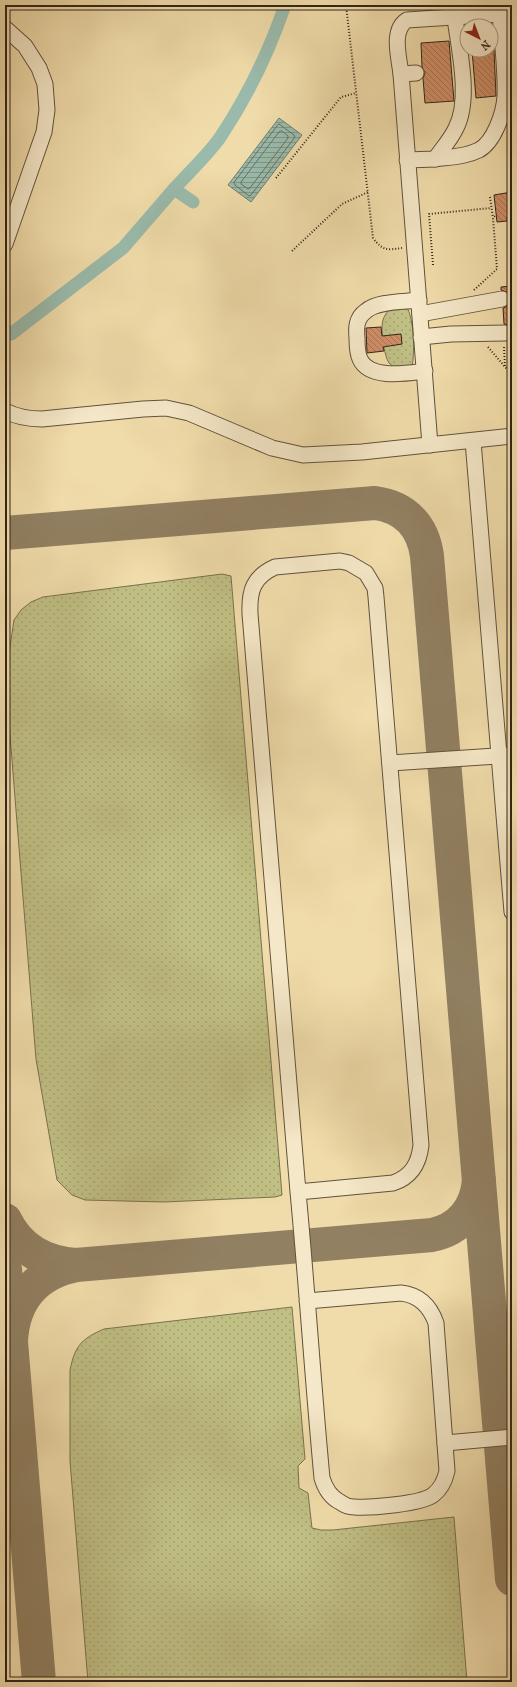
<svg xmlns="http://www.w3.org/2000/svg" width="517" height="1687" viewBox="0 0 517 1687" font-family="'IM FELL French Canon',serif">
	<style>
		.grass { fill: url(#grass-dots); stroke: #79724f }
		.water { fill: url(#water-rules); stroke: #707f72 }
		.lines { fill: none; stroke-linecap: round; stroke-linejoin: round }
		.shore { stroke: #667063; stroke-width: 1 }
		.canal { stroke: #9abbac; stroke-width: 13 }
		.taxiway { stroke: #918062; stroke-width: 34 }
		.building { fill: url(#building-back-hatch); stroke: #32241a }
		.minor-casing { stroke: #62523e; stroke-width: 17 }
		.path { stroke: #32241a; stroke-width: 2; stroke-dasharray: 1 2; stroke-linecap: butt }
		.minor { stroke: #f5e8c8; stroke-width: 15 }
	</style>
	<defs>
		<pattern id="grass-dots" width="8" height="8" patternUnits="userSpaceOnUse"><rect width="8" height="8" fill="#c0bf84"/><path d="M2 2h.1M6 6h.1" fill="none" stroke="#a5a471" stroke-width="1.8" stroke-linecap="round"/></pattern>
		<pattern id="water-rules" width="6" height="5" patternUnits="userSpaceOnUse"><rect width="6" height="5" fill="#9abbac"/><path d="M0 2.5h6" fill="none" stroke="#7e988b"/></pattern>
		<pattern id="building-back-hatch" width="6" height="6" patternUnits="userSpaceOnUse"><rect width="6" height="6" fill="#cf8e67"/><path d="M-1 5l2 2M0 0l6 6M5-1l2 2" fill="none" stroke="#a97454"/></pattern>
	</defs>
	<rect width="100%" height="100%" fill="#f0dcaa"/>
	<filter id="stains"><feTurbulence type="fractalNoise" baseFrequency=".005" numOctaves="4"/><feColorMatrix values="0 0 0 0 .2 0 0 0 0 .09 0 0 0 0 .02 0 0 0 .5 -.17"/></filter>
	<radialGradient id="worn" r=".72"><stop offset=".6" stop-color="#630" stop-opacity="0"/><stop offset="1" stop-color="#630" stop-opacity=".3"/></radialGradient>
	<!-- grass -->
	<g class="grass">
		<path d="M395 305 407 307C414 320 415 352 412 367L396 369C394 367 391 365 389 363 384 356 380 328 383 320 385 313 390 309 395 305Z"/>
		<polygon points="222,574 231,576 282,1195 275,1197 164,1202 85,1200 72,1195 57,1180 36,1059 9,723 8,660 14,620 21,610 31,602 43,597"/>
		<path d="M292 1307 305 1459 298 1466 299 1488 308 1493 312 1528 321 1530H333L454 1517 467 1682H88L70 1461V1370C75 1346 81 1339 104 1329Z"/>
	</g>
	<!-- water -->
	<polygon class="water" points="279,118 302,135 251,202 228,185"/>
	<g class="lines">
		<!-- shore -->
		<g class="shore">
			<polygon points="279,124 294,135 295,137 251,195 249,196 235,185 234,183"/>
			<polygon points="282,131 288,136 288,138 250,188 248,189 241,184 241,182 279,132"/>
		</g>
		<!-- canal -->
		<g class="canal">
			<path d="M174 189C188 173 210 153 221 136 247 97 270 49 285 5"/>
			<polyline points="11,334 123,248 174,189 193,202"/>
		</g>
		<!-- taxiway -->
		<g class="taxiway">
			<path d="M5 533 375 503C405 507 423 526 427 556L512 1579"/>
			<path d="M5 1220C19 1249 44 1263 76 1265"/>
			<polyline points="5,1269 39,1682"/>
			<path d="M11 1341C13 1300 36 1273 76 1265L432 1235C460 1229 476 1209 479 1181"/>
		</g>
	</g>
	<!-- building -->
	<g class="building">
		<polygon points="449,41 454,101 425,103 423,78 425,73 422,67 421,43"/>
		<polygon points="472,50 494,50 496,96 476,98"/>
		<polygon points="512,192 512,217 507,217 507,221 497,222 494,195"/>
		<polygon points="512,286 512,328 509,325 504,324 503,308 508,306 511,298 509,293 501,290 501,287"/>
		<polygon points="381,327 382,336 401,334 402,344 383,347 384,351 367,353 366,328"/>
	</g>
	<g class="lines">
		<!-- minor casing -->
		<g class="minor-casing">
			<g id="minor">
				<polyline points="5,28 25,46 39,68 45,84 47,110 44,132 5,244"/>
				<polyline points="416,73 401,74 430,445"/>
				<path d="M401 74C399 57 391 30 407 20L500 14C502 41 506 69 505 96 504 113 494 142 479 150 465 157 450 157 435 159"/>
				<path d="M407 160 435 159C442 149 451 139 456 128 471 99 459 50 455 18"/>
				<path d="M419 300C404 302 377 301 366 311 356 318 356 328 357 338 357 345 357 353 360 359 369 380 408 373 425 371"/>
				<polyline points="420,314 502,299"/>
				<polyline points="421,337 451,334 505,333"/>
				<path d="M5 411C17 417 29 419 42 419L143 409 166 408 189 413 272 448 303 455 362 452 512 436"/>
				<polyline points="473,441 512,912"/>
				<polyline points="390,763 512,755"/>
				<path d="M298 1192 393 1183C411 1177 419 1164 421 1145L376 597 375 588 366 573 349 563 340 561 275 567C253 577 249 591 250 614L298 1192C307 1287 313 1383 322 1478 325 1488 330 1497 340 1502 344 1505 349 1507 354 1507 371 1508 421 1504 433 1495 441 1489 445 1480 447 1471L436 1323C430 1306 419 1295 401 1293L307 1301"/>
				<polyline points="445,1443 512,1437"/>
			</g>
		</g>
		<!-- path -->
		<g class="path">
			<path d="M346 5 373 238C383 251 387 250 402 248"/>
			<polyline points="276,178 341,97 356,93"/>
			<polyline points="490,197 493,218"/>
			<polyline points="292,251 342,204 368,192"/>
			<polyline points="433,265 429,214 491,208"/>
			<polyline points="474,290 497,269 493,218 495,216"/>
			<polyline points="488,347 512,375"/>
			<polyline points="504,347 505,367"/>
		</g>
		<!-- minor -->
		<use href="#minor" class="minor"/>
	</g>
	<!-- margin -->
	<rect width="517" height="1687" fill="none" stroke="#f0dcaa" stroke-width="20"/>
	<rect x="6" y="6" width="505" height="1675" fill="none" stroke="#32241a" stroke-width="2"/>
	<rect x="10" y="10" width="497" height="1667" fill="none" stroke="#32241a"/>
	<!-- north arrow -->
	<g transform="translate(479 38) rotate(138)"><circle r="19" fill="#f5e8c8" stroke="#a79a82"/>
	<path d="M0-3L7 15L0 10L-7 15Z" fill="#8f2418"/>
	<text y="-6" font-size="11" font-weight="bold" text-anchor="middle" fill="#32241a">N</text>
	</g>
	<rect width="100%" height="100%" filter="url(#stains)"/>
	<rect width="100%" height="100%" fill="url(#worn)"/>
</svg>
